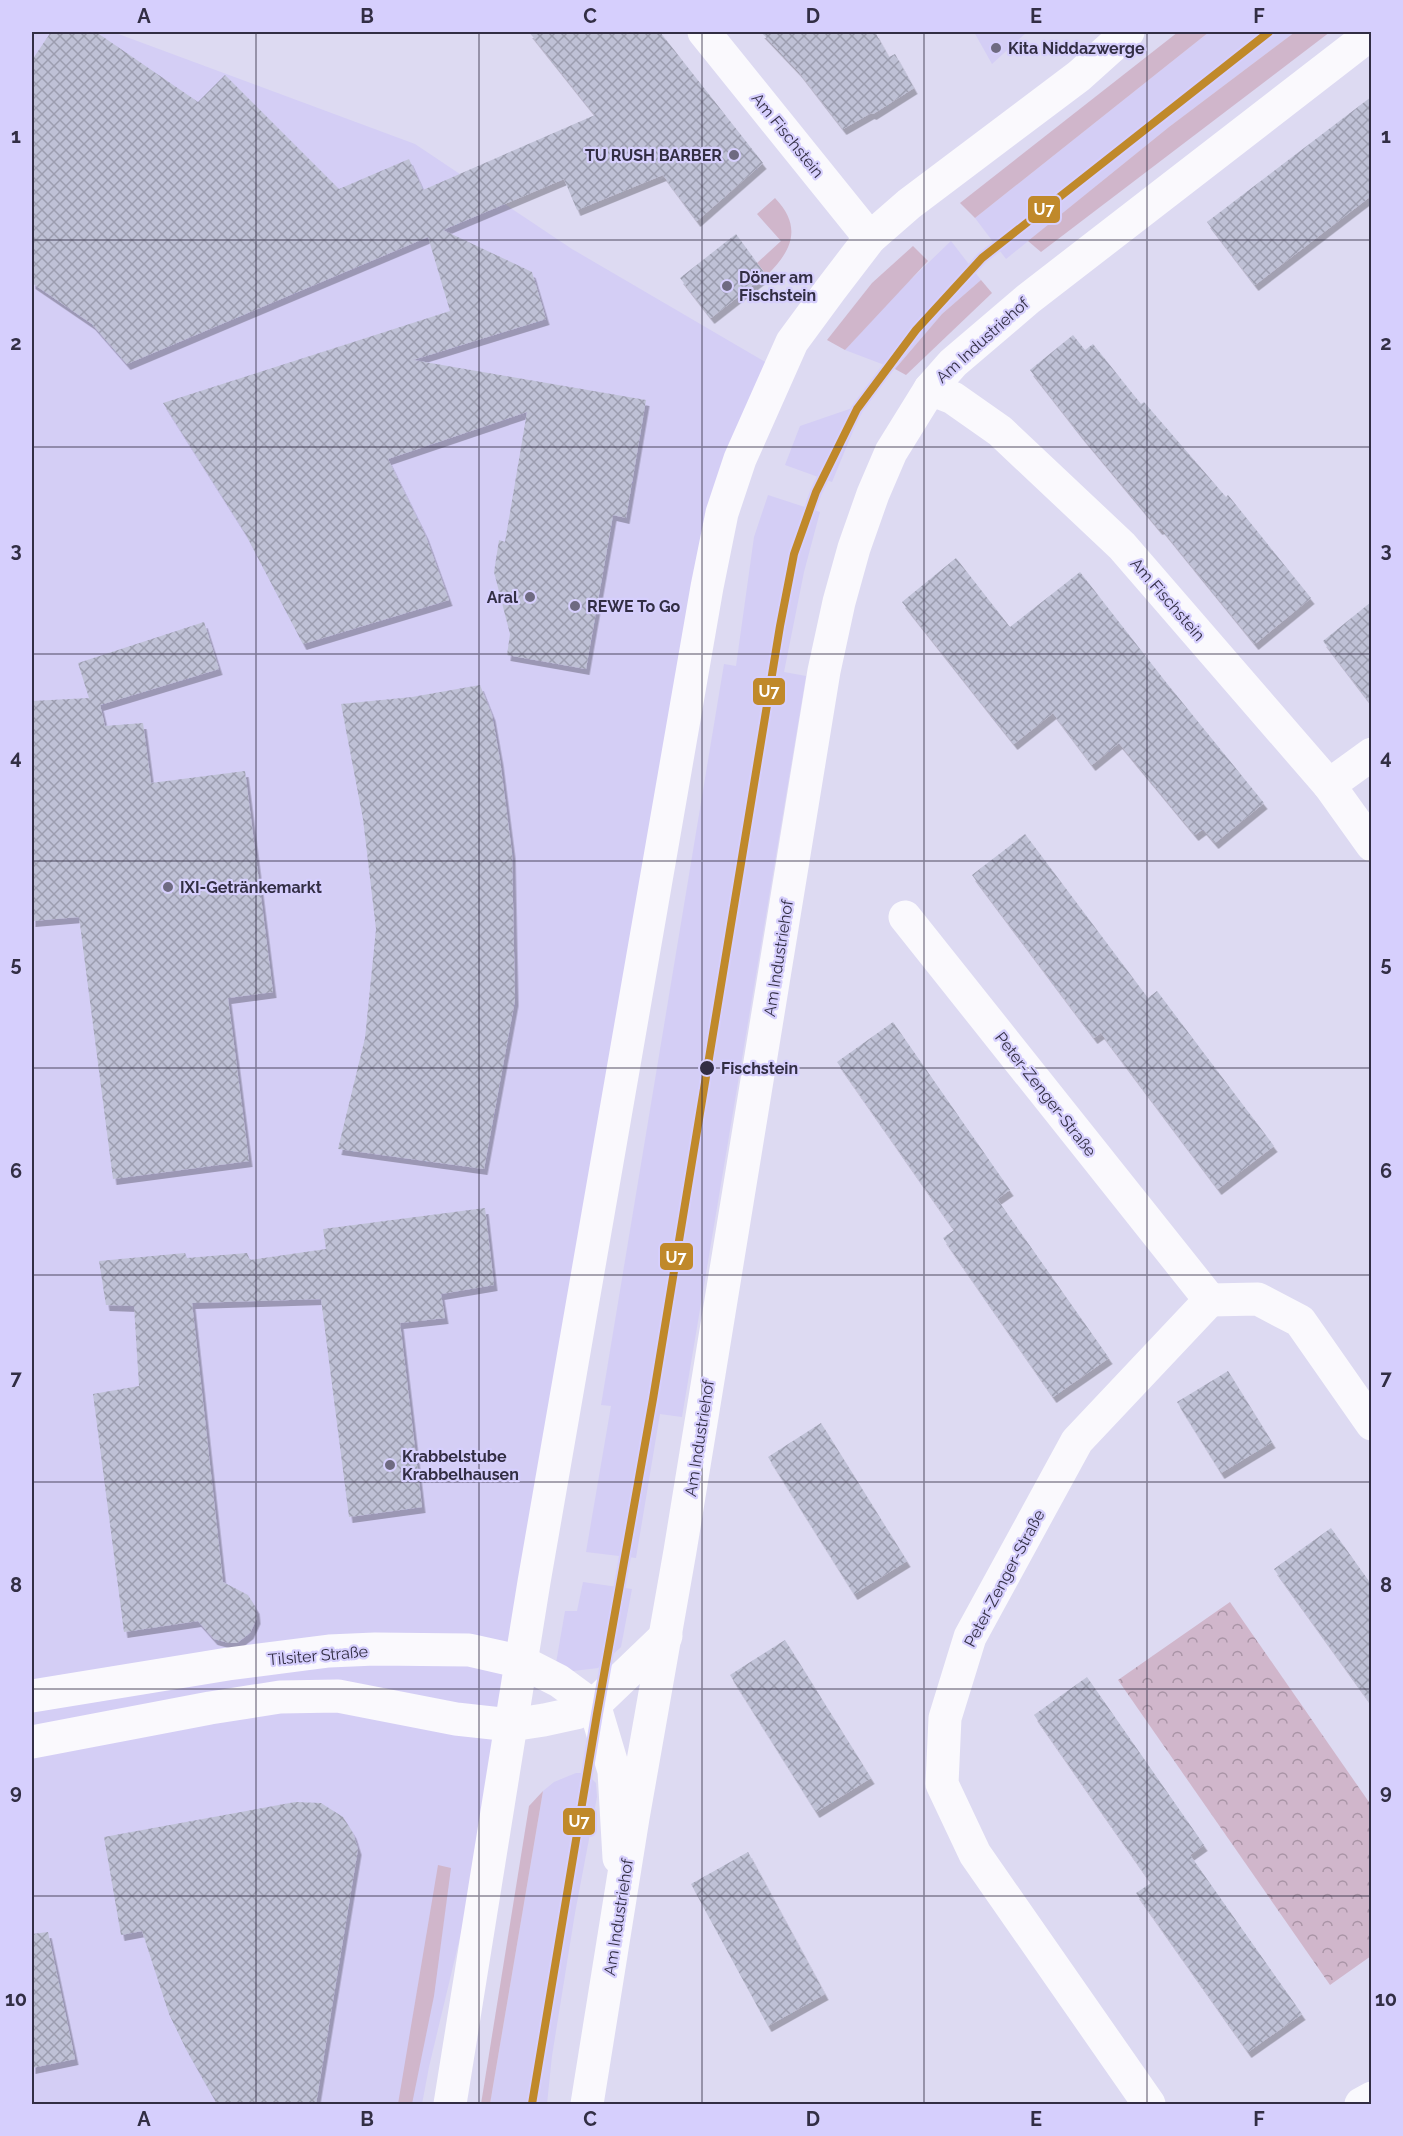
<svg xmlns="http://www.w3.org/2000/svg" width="1403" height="2136" viewBox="0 0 1403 2136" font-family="Raleway,sans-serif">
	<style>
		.built { fill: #d4cef5 }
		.grass { fill: #d0b6cb }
		.forest { fill: url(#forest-crowns) }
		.building { fill: url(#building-cross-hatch); filter: url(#shadow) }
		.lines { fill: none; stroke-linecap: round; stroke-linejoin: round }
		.minor { stroke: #faf9fd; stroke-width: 33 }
		.secondary { stroke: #faf9fd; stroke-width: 33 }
		.metro-1-casing { stroke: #d6cffd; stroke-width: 12 }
		.metro-1 { stroke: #c0892a; stroke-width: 8 }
		.grid { fill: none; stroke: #322e44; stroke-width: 1.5; stroke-opacity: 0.55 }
		.poi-dot { fill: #6e6a81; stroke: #d6cffd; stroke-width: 2 }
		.stop-dot { fill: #322e44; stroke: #d6cffd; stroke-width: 2 }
		.labels { text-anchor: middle; stroke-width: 4.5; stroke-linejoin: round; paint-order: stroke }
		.poi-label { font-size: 16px; font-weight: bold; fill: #322e44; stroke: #d6cffd; text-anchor: start }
		.street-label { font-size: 16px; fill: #322e44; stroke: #d6cffd }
		.stop-label { font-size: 16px; font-weight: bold; fill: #322e44; stroke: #d6cffd; text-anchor: start }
		.line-badge { stroke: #d6cffd; stroke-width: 2 }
		.badge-label { font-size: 16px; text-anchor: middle; font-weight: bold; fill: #fff }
		.neatline { fill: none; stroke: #322e44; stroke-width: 2 }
		.grid-label { font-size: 20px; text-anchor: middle; font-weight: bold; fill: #322e44 }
	</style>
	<defs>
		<pattern id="forest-crowns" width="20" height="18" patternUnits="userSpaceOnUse" patternTransform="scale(1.5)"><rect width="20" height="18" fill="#d0b6cb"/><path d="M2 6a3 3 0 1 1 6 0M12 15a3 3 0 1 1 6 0" fill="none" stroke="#a994a6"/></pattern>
		<pattern id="building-cross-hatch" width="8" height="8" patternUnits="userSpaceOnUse" patternTransform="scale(1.5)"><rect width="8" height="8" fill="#bfc1d6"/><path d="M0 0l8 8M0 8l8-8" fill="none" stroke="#9c9daf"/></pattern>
		<filter id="shadow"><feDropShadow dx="3.5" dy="6" stdDeviation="0" flood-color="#0004"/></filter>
	</defs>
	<rect width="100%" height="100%" fill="#dddaf2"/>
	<!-- built -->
	<g class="built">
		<polygon points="32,32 113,32 415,144 572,249 779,370 722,513 508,1736 429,2067 422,2104 32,2104"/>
		<polygon points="974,32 1027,32 992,64"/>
		<polygon points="1209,32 1295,32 1169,127 1006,259 975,218"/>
		<polygon points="951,241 981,280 942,314 895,369 845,350 900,290"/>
		<polygon points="864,404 832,482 785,465 800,426"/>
		<polygon points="768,495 820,512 804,572 784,672 806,676 682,1417 660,1414 636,1558 586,1552 611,1406 601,1405 724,664 736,666 754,537"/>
		<polygon points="583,1582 632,1589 621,1647 598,1668 573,1671 555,1669 565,1611 577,1611"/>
		<polygon points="576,1773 586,1773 596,1783 597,1797 575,1913 552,2056 547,2104 490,2104 543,1791 554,1782"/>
	</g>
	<!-- grass -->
	<g class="grass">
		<polygon points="1178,32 1209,32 975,218 960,203"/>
		<polygon points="1295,32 1330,32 1041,252 1028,241 1169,127"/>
		<path d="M775 198C802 226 793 250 767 275L757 263 781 241 757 214Z"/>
		<polygon points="913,246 928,261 845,350 827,340 872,283"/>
		<polygon points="981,280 992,293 906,375 895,369 942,314"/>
		<polygon points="543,1791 490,2104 481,2104 529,1806"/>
		<polygon points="438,1865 451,1868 434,1996 412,2104 398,2104"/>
	</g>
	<!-- forest -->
	<polygon class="forest" points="1230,1602 1371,1805 1371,1956 1330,1985 1118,1680"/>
	<!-- building -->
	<g class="building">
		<polygon points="51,32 96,32 198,102 225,75 339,189 409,159 423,190 595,115 529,32 660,32 763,163 697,221 663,175 577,210 564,179 443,230 532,272 546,319 413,360 646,400 626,518 613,515 586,669 507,655 510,634 494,572 499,540 505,542 527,412 388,459 425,534 449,600 303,644 245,533 163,403 450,311 428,237 127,364 92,324 32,283 32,60"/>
		<polygon points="761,32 875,32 889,57 895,54 914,88 873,114 871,113 843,129 799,72"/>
		<polygon points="1371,97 1371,196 1255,285 1207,222"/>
		<polygon points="736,234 766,275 711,318 680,278"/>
		<polygon points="1073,335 1085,350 1093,344 1141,404 1144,402 1226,497 1228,495 1311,598 1255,644 1161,528 1159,529 1080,434 1030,370"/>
		<polygon points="956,558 1010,627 1080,572 1165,681 1264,803 1215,843 1203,829 1195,835 1119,743 1092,765 1053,713 1014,744 902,602"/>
		<polygon points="1371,602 1371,704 1323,641"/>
		<polygon points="204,622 219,669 100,705 105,726 143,723 151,783 245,771 273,992 228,998 249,1161 113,1179 79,917 32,921 32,701 89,698 78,663"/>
		<polygon points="480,685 492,715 500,760 512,853 515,1000 484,1169 338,1149 365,1038 376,929 363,819 341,704 412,697"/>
		<polygon points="1025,834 1148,998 1157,991 1274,1146 1218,1189 1101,1033 1094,1038 972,875"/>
		<polygon points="893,1022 1010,1190 997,1199 1109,1358 1053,1397 943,1238 954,1230 837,1062"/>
		<polygon points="485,1208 494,1285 441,1294 445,1318 400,1323 422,1507 349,1517 321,1299 192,1303 223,1582 248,1595 256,1608 257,1618 250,1633 237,1643 229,1643 214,1639 198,1621 124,1632 93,1394 139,1386 134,1306 106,1305 99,1261 185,1253 187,1258 247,1253 250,1260 326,1249 323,1229"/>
		<polygon points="1228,1371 1272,1442 1221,1473 1177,1402"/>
		<polygon points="821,1423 907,1561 854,1594 768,1457"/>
		<polygon points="1331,1528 1371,1584 1371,1704 1274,1569"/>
		<polygon points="785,1640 871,1778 816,1812 730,1675"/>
		<polygon points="1087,1677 1204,1845 1190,1855 1302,2014 1248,2052 1136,1893 1151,1883 1034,1715"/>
		<polygon points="295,1802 321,1803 343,1817 353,1833 358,1849 316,2104 217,2104 186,2049 169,2014 142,1931 121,1935 104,1837"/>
		<polygon points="748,1852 825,1994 768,2026 691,1884"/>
		<polygon points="48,1932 75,2059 32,2068 32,1934"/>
	</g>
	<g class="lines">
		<!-- minor -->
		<g class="minor">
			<polyline points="704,32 870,238"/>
			<polyline points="930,389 953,398 1000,431 1122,546 1329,785 1372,845"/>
			<polyline points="1329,785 1372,754"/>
			<polyline points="905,917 1210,1300 1258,1299 1300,1321 1372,1424"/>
			<polyline points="32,1696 228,1664 329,1651 375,1649 469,1650 522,1662 559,1681 593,1706 597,1714 614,1771 619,1858"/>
			<polyline points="32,1742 210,1708 280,1697 338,1696 456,1719 511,1725 544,1720 576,1713 593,1706 666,1636"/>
			<polyline points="1149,2104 975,1854 942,1784 945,1718 970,1637 1077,1441 1210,1300"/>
			<polyline points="1361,2104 1372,2098"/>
		</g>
		<!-- secondary -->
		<g class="secondary">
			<polyline points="450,2104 534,1582 707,587 722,513 740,459 792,342 831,289 870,238 909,204 1079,76 1128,32"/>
			<polyline points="587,2104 633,1818 680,1551 824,671 839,602 854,548 873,494 891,452 930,389 953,363 1028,299 1372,33"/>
		</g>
		<!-- metro-1 casing -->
		<g class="metro-1-casing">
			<polyline id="metro-1" points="532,2104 597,1714 653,1399 780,626 794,554 816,492 857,409 916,330 982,258 1269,32"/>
		</g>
		<!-- metro-1 -->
		<use href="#metro-1" class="metro-1"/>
	</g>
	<!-- grid -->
	<path class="grid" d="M256 32V2104M479 32V2104M702 32V2104M924 32V2104M1147 32V2104M32 240H1372M32 447H1372M32 654H1372M32 861H1372M32 1068H1372M32 1275H1372M32 1482H1372M32 1689H1372M32 1896H1372"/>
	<!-- markers -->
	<g class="poi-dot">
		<circle cx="996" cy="48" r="6"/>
		<circle cx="734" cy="155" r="6"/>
		<circle cx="727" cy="286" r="6"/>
		<circle cx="530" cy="597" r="6"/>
		<circle cx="575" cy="606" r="6"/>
		<circle cx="168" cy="887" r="6"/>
		<circle cx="390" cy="1465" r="6"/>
	</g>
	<circle class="stop-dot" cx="707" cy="1068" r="8"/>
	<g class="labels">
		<!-- poi labels -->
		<g class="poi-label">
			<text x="1008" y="54">Kita Niddazwerge</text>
			<text x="722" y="161" text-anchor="end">TU RUSH BARBER</text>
			<text x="739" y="283">Döner am<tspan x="739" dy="18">Fischstein</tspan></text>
			<text x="518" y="603" text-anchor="end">Aral</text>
			<text x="587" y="612">REWE To Go</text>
			<text x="180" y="893">IXI-Getränkemarkt</text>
			<text x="402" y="1462">Krabbelstube<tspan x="402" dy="18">Krabbelhausen</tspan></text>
		</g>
		<!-- street labels -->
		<g class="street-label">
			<text transform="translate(788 135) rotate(51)" y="6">Am Fischstein</text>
			<text transform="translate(982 340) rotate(-42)" y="6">Am Industriehof</text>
			<text transform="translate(1168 599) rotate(49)" y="6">Am Fischstein</text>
			<text transform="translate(778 958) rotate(-81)" y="6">Am Industriehof</text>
			<text transform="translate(1046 1094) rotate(52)" y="6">Peter-Zenger-Straße</text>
			<text transform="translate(699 1438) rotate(-81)" y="6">Am Industriehof</text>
			<text transform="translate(1004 1578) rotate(-62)" y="6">Peter-Zenger-Straße</text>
			<text transform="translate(318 1655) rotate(-5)" y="6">Tilsiter Straße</text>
			<text transform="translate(618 1917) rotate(-81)" y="6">Am Industriehof</text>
		</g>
		<!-- stop labels -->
		<g class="stop-label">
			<text x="721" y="1074">Fischstein</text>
		</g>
	</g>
	<g class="line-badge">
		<rect x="1027" y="195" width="34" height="29" rx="6" fill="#c0892a"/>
		<rect x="752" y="677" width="34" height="29" rx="6" fill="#c0892a"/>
		<rect x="659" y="1242" width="35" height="29" rx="6" fill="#c0892a"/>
		<rect x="562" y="1807" width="34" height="29" rx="6" fill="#c0892a"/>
	</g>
	<g class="badge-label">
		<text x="1044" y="215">U7</text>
		<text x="769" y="697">U7</text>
		<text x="676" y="1263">U7</text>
		<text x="579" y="1827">U7</text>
	</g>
	<!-- border -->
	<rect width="1403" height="2136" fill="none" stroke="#d6cffd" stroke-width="66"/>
	<rect x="33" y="33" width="1337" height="2070" class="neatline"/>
	<g class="grid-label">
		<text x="144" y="23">A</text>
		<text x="367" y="23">B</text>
		<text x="590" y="23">C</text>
		<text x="813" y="23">D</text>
		<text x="1036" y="23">E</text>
		<text x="1259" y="23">F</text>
		<text x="16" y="143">1</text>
		<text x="1386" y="143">1</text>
		<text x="16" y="350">2</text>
		<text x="1386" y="350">2</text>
		<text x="16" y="557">3</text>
		<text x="1386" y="557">3</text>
		<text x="16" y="764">4</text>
		<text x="1386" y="764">4</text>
		<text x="16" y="971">5</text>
		<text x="1386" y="971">5</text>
		<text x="16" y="1178">6</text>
		<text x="1386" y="1178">6</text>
		<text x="16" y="1385">7</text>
		<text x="1386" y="1385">7</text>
		<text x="16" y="1592">8</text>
		<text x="1386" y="1592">8</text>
		<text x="16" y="1799">9</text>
		<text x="1386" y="1799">9</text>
		<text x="16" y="2006">10</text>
		<text x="1386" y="2006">10</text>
		<text x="144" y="2126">A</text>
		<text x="367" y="2126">B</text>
		<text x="590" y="2126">C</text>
		<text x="813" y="2126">D</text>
		<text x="1036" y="2126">E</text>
		<text x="1259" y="2126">F</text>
	</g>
</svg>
